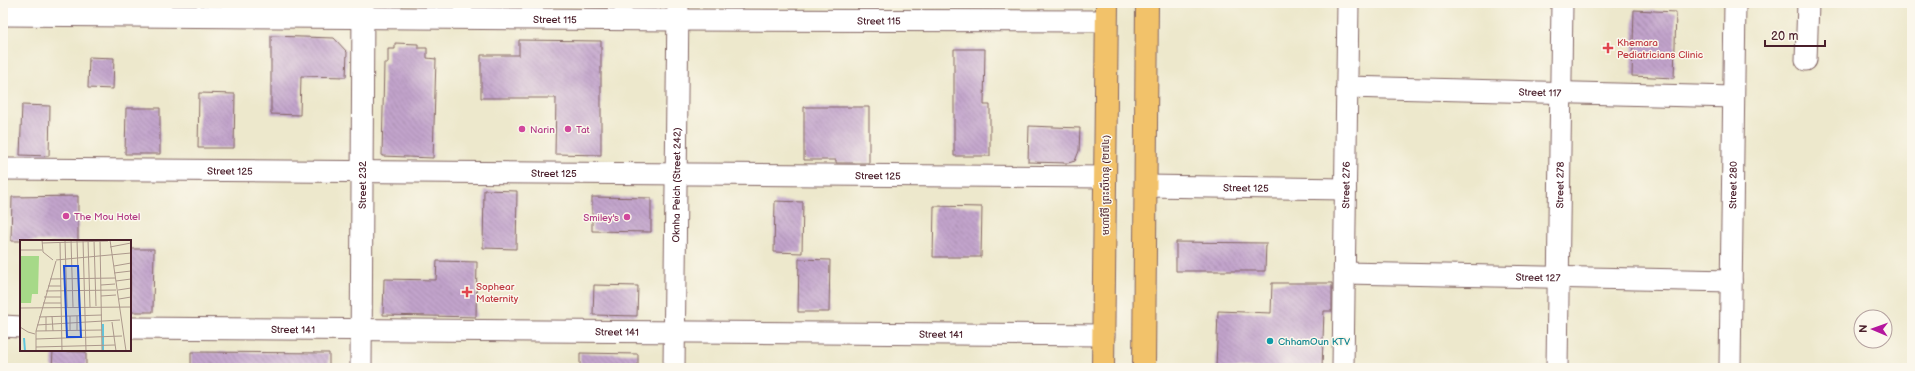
<svg xmlns="http://www.w3.org/2000/svg" width="1915" height="371" viewBox="0 0 1915 371" font-family="'Balsamiq Sans','Noto Sans Khmer',sans-serif">
	<style>
		.building { fill: url(#building-back-hatch) }
		.lines { fill: none; stroke-linecap: round; stroke-linejoin: round }
		.minor-casing { stroke: #836563; stroke-width: 23 }
		.primary-casing { stroke: #836563; stroke-width: 24 }
		.minor { stroke: #fff; stroke-width: 21 }
		.primary { stroke: #f2c26a; stroke-width: 22 }
		.health-dot { fill: #e0444e; stroke: #fbf7ec; stroke-width: 1.5 }
		.hotel-dot { fill: #d1479c; stroke: #fbf7ec; stroke-width: 1.5 }
		.culture-dot { fill: #0f9aa8; stroke: #fbf7ec; stroke-width: 1.5 }
		.labels { text-anchor: middle; stroke-width: 3; stroke-linejoin: round; paint-order: stroke }
		.street-label { font-size: 10px; fill: #4a1f2b; stroke: #fbf7ec }
		.health-label { font-size: 10px; fill: #be3a42; stroke: #fbf7ec; text-anchor: start }
		.hotel-label { font-size: 10px; fill: #b23c85; stroke: #fbf7ec; text-anchor: start }
		.culture-label { font-size: 10px; fill: #0d838f; stroke: #fbf7ec; text-anchor: start }
		.inset-river { fill: none; stroke: #60c6de; stroke-width: 2 }
		.inset-road { fill: none; stroke: #ac988c; stroke-width: 1 }
		.view { fill: #1d4ed8; fill-opacity: 0.15; stroke: #1d4ed8; stroke-width: 2 }
		.inset-edge { fill: none; stroke: #4a1f2b; stroke-width: 2 }
	</style>
	<defs>
		<pattern id="building-back-hatch" width="6" height="6" patternUnits="userSpaceOnUse"><rect width="6" height="6" fill="#c2a4cc"/><path d="M-1 5l2 2M0 0l6 6M5-1l2 2" fill="none" stroke="#a085a6"/></pattern>
	</defs>
	<rect width="100%" height="100%" fill="#fbf7ec"/>
	<filter id="ink" filterUnits="userSpaceOnUse"><feTurbulence type="fractalNoise" baseFrequency=".025" numOctaves="2"/><feDisplacementMap in="SourceGraphic" scale="8" xChannelSelector="R" yChannelSelector="G"/><feConvolveMatrix kernelMatrix="1 2 1 2 8 2 1 2 1" color-interpolation-filters="sRGB"/></filter>
	<filter id="wash" filterUnits="userSpaceOnUse"><feTurbulence type="fractalNoise" baseFrequency=".012" numOctaves="4" result="noise"/><feDisplacementMap in="SourceGraphic" scale="16" xChannelSelector="R" yChannelSelector="G"/><feGaussianBlur stdDeviation="0.9" result="paint"/><feColorMatrix in="noise" values="0 0 0 0 0 0 0 0 0 0 0 0 0 0 0 0 0 1.4 0 .05"/><feComposite in="paint" operator="in"/></filter>
	<g filter="url(#wash)">
		<rect width="100%" height="100%" fill="#ede8cc"/>
		<g id="blocks">
			<!-- building -->
			<g class="building">
				<polygon points="1634,10 1676,12 1674,78 1632,76"/>
				<polygon points="271,36 334,38 347,52 346,77 301,76 300,115 271,114"/>
				<polygon points="519,40 601,41 601,155 555,154 556,98 481,98 481,55 519,55"/>
				<polygon points="395,43 418,44 418,48 427,48 427,58 436,59 433,158 382,156 384,63 388,63 388,49 395,49"/>
				<polygon points="954,49 985,49 984,105 990,105 990,156 954,156"/>
				<polygon points="89,57 114,58 113,89 88,88"/>
				<polygon points="199,93 235,94 234,148 198,148"/>
				<polygon points="22,105 50,106 49,156 20,155"/>
				<polygon points="804,107 869,107 869,163 836,163 836,160 804,160"/>
				<polygon points="126,108 160,108 160,154 125,154"/>
				<polygon points="1029,126 1080,128 1079,151 1075,161 1068,163 1028,162"/>
				<polygon points="484,190 517,191 516,249 483,248"/>
				<polygon points="78,196 78,241 11,241 12,197"/>
				<polygon points="592,197 651,198 651,232 592,231"/>
				<polygon points="775,201 803,202 802,253 774,252"/>
				<polygon points="934,206 982,207 981,257 933,257"/>
				<polygon points="1176,242 1266,243 1265,271 1176,271"/>
				<polygon points="130,249 154,249 153,312 130,312"/>
				<polygon points="799,259 830,260 829,312 798,312"/>
				<polygon points="437,261 477,262 476,317 383,315 384,279 436,280"/>
				<polygon points="1272,283 1332,283 1332,311 1324,311 1322,368 1216,368 1218,311 1271,313"/>
				<polygon points="594,285 638,286 637,316 593,315"/>
				<polygon points="53,351 86,352 86,368 52,368"/>
				<polygon points="191,352 329,353 329,368 191,368"/>
				<polygon points="580,353 638,354 638,368 580,368"/>
			</g>
		</g>
	</g>
	<g filter="url(#ink)">
		<use href="#blocks" fill-opacity="0" stroke="#836563" stroke-width="1"/>
		<g class="lines">
			<!-- minor casing -->
			<g class="minor-casing">
				<g id="minor">
					<path id="s1" d="M3 15 677 20 1106 21"/>
					<polyline points="1806,60 1808,3"/>
					<path id="s2" d="M1347 87 1733 97"/>
					<path id="s3" d="M3 169 1105 177"/>
					<path id="s4" d="M1146 186 1345 189"/>
					<path id="s5" d="M1344 273 1731 281"/>
					<polyline points="3,326 21,327"/>
					<path id="s6" d="M130 328 1104 335"/>
					<path id="s7" d="M361 368 363 3"/>
					<path id="s8" d="M674 368 678 3"/>
					<path id="s9" d="M1343 368 1348 3"/>
					<path id="s10" d="M1557 368 1562 3"/>
					<path id="s11" d="M1730 368 1735 3"/>
				</g>
			</g>
			<!-- primary casing -->
			<g class="primary-casing">
				<g id="primary">
					<polyline points="1103,368 1107,3"/>
					<polyline points="1144,368 1147,3"/>
				</g>
			</g>
			<!-- minor -->
			<use href="#minor" class="minor"/>
			<!-- primary -->
			<use href="#primary" class="primary"/>
		</g>
	</g>
	<!-- markers -->
	<g class="health-dot">
		<path d="M1606 42h4v4h4v4h-4v4h-4v-4h-4v-4h4z"/>
		<path d="M465 286h4v4h4v4h-4v4h-4v-4h-4v-4h4z"/>
	</g>
	<g class="hotel-dot">
		<circle cx="522" cy="129" r="4"/>
		<circle cx="568" cy="129" r="4"/>
		<circle cx="66" cy="216" r="4"/>
		<circle cx="627" cy="217" r="4"/>
	</g>
	<circle class="culture-dot" cx="1270" cy="341" r="4"/>
	<g class="labels">
		<!-- street labels -->
		<g class="street-label">
			<text dy="4" stroke="none"><textPath href="#s1" startOffset="552">Street 115</textPath></text>
			<text dy="4" stroke="none"><textPath href="#s1" startOffset="876">Street 115</textPath></text>
			<text dy="4" stroke="none"><textPath href="#s2" startOffset="193">Street 117</textPath></text>
			<text dy="4" stroke="none"><textPath href="#s3" startOffset="227">Street 125</textPath></text>
			<text dy="4" stroke="none"><textPath href="#s3" startOffset="551">Street 125</textPath></text>
			<text dy="4" stroke="none"><textPath href="#s3" startOffset="875">Street 125</textPath></text>
			<text dy="4" stroke="none"><textPath href="#s8" startOffset="183">Oknha Peich (Street 242)</textPath></text>
			<text transform="translate(1105 185) rotate(-90)" y="4">មហាវិថី ព្រះសីហនុ (២៧៤)</text>
			<text dy="4" stroke="none"><textPath href="#s9" startOffset="183">Street 276</textPath></text>
			<text dy="4" stroke="none"><textPath href="#s10" startOffset="183">Street 278</textPath></text>
			<text dy="4" stroke="none"><textPath href="#s11" startOffset="183">Street 280</textPath></text>
			<text dy="4" stroke="none"><textPath href="#s7" startOffset="183">Street 232</textPath></text>
			<text dy="4" stroke="none"><textPath href="#s4" startOffset="100">Street 125</textPath></text>
			<text dy="4" stroke="none"><textPath href="#s5" startOffset="194">Street 127</textPath></text>
			<text dy="4" stroke="none"><textPath href="#s6" startOffset="163">Street 141</textPath></text>
			<text dy="4" stroke="none"><textPath href="#s6" startOffset="487">Street 141</textPath></text>
			<text dy="4" stroke="none"><textPath href="#s6" startOffset="811">Street 141</textPath></text>
		</g>
		<!-- health labels -->
		<g class="health-label">
			<text x="1617" y="46">Khemara<tspan x="1617" dy="12">Pediatricians Clinic</tspan></text>
			<text x="476" y="290">Sophear<tspan x="476" dy="12">Maternity</tspan></text>
		</g>
		<!-- hotel labels -->
		<g class="hotel-label">
			<text x="530" y="133">Narin</text>
			<text x="576" y="133">Tat</text>
			<text x="74" y="220">The Mou Hotel</text>
			<text x="619" y="221" text-anchor="end">Smiley's</text>
		</g>
		<!-- culture labels -->
		<g class="culture-label">
			<text x="1278" y="345">ChhamOun KTV</text>
		</g>
	</g>
	<!-- overview -->
	<g transform="translate(20 240)">
		<rect width="111" height="111" fill="#ede8cc"/>
		<path d="M0 16H19L18 54H12L11 63H0Z" fill="#a6d988"/>
		<path class="inset-river" d="M83 84V111M4 98 5 111"/>
		<path class="inset-road" d="M22 0 23 12 33 20M45 0 47 67M51 0 53 67M57 0 59 67M63 0 66 111M68 0 70 67M74 0 76 66M80 0 82 111M90 0 106 111M40 2 42 111M22 3 88 1M90 7 111 3M0 10H22M36 20 111 13M94 26 111 23M94 33 111 31M30 39 95 38M96 41 111 39M81 45 95 44M28 46H41M98 50 111 48M26 51 96 50M81 56 96 55M24 57H41M99 59 111 57M23 63H41M0 68 111 67M32 76 33 91M50 76V90M57 76V90M19 77 82 75M26 77V91M92 82 96 111M17 85 100 80M0 87 8 92 15 94M16 91 82 90M16 99 102 96M16 107 95 105M16 111V91L36 21"/>
		<path class="view" d="M44 26H58L61 97H47Z"/>
		<rect width="111" height="111" class="inset-edge"/>
	</g>
	<!-- margin -->
	<rect width="1915" height="371" fill="none" stroke="#fbf7ec" stroke-width="16"/>
	<!-- north arrow -->
	<g transform="translate(1873 329) rotate(272)"><circle r="19" fill="#fbf7ec" stroke="#b4a19f"/>
	<path d="M0-3L7 15L0 10L-7 15Z" fill="#b5179e"/>
	<text y="-6" font-size="11" font-weight="bold" text-anchor="middle" fill="#4a1f2b">N</text>
	</g>
	<!-- scale -->
	<path d="M1765 40v6h60v-6" fill="none" stroke="#4a1f2b" stroke-width="2"/>
	<text x="1771" y="40" font-size="12" fill="#4a1f2b" stroke="#fbf7ec" stroke-width="3" paint-order="stroke">20 m</text>
</svg>
